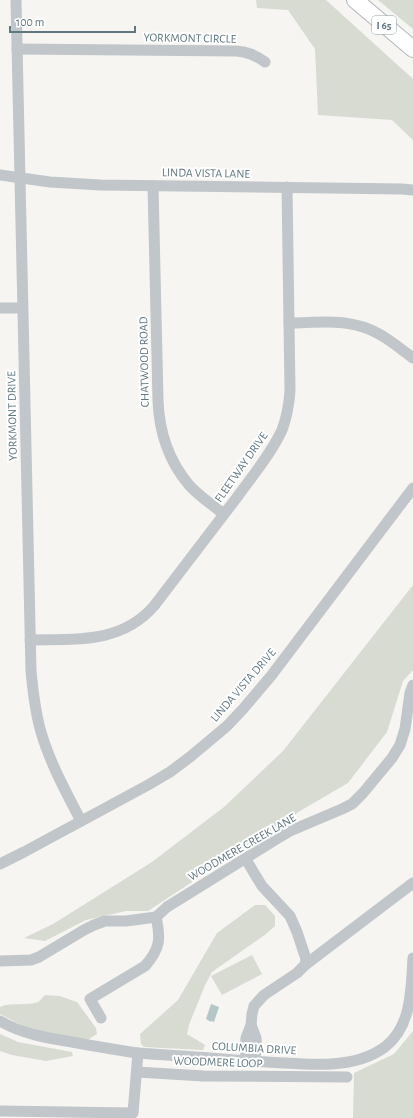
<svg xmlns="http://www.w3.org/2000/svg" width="413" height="1118" viewBox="0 0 413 1118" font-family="'Alegreya Sans',sans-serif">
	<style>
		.green { fill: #d7dbd1 }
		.water { fill: #b4c6c8 }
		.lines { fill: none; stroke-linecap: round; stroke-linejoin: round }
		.highway-casing { stroke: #b1b7b9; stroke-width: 18 }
		.minor { stroke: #c0c6c9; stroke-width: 11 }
		.highway { stroke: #fff; stroke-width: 16 }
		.labels { text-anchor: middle; stroke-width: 4; stroke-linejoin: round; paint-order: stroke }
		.shield { fill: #fff; stroke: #8fa0a5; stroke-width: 1 }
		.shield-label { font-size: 11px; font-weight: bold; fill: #5f777f }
		.street-label { font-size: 12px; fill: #5f777f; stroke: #fff }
	</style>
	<rect width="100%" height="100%" fill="#f6f5f2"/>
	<!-- green -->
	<g class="green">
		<polygon points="256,0 326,0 413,79 413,140 392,120 318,115 315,49 288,10 257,8"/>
		<polygon points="378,0 413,0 413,29"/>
		<polygon points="413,585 413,671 412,671 403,681 387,732 348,783 300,811 148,911 126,911 86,920 45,941 24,938 53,924 152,862 224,807 283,751"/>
		<polygon points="255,905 265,905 275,916 275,926 266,934 212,972 205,985 189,1025 187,1034 205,1045 203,1050 144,1047 141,1044 140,1034 178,1000 217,933"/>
		<polygon points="252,955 262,974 222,995 211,976"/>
		<path d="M45 995 60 996 77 1002 96 1028 97 1034 89 1039 73 1040 25 1027 0 1014V1007C9 1002 28 1006 38 1002 40 1001 43 997 45 995Z"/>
		<polygon points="413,1031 413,1118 353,1118 354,1073 394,1054"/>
		<polygon points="0,1034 18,1042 72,1052 73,1056 46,1061 12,1055 0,1051"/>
	</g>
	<!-- water -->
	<polygon class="water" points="211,1004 219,1007 214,1022 211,1021 211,1022 206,1019"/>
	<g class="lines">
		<!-- highway casing -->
		<g class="highway-casing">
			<polyline id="highway" points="355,0 413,49"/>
		</g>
		<!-- minor -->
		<g class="minor">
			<path d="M16 0 31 671C33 692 35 712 41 732 50 763 66 792 81 821"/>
			<path d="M17 49 236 51C248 52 255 55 265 62"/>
			<polyline points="0,175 50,182 100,185 402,189 413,190"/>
			<path d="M153 186 158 400C159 431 168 460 189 485 199 496 212 505 224 514"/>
			<polyline points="0,308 22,308"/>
			<path d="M289 323C313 323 339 319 363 327 382 333 397 346 413 358"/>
			<path d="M30 640C75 639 121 644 154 606 182 569 210 533 238 496 253 475 271 454 282 430 287 417 289 404 290 391L287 187"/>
			<polyline points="245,858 262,886 290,916 297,932 306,959 305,965 297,973 264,995 254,1006 252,1014 251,1025 246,1038 245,1051 250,1062"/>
			<polyline points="0,864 24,852 148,785 170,772 190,757 227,726 243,709 271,676 413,488"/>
			<polyline points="156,917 167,907 278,838 290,831 342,809 352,804 363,793 392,758 400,745 405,729 410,693 413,685"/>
			<polyline points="0,961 31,960 39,957 84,930 94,925 105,921 126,921 156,917"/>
			<polyline points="305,965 413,883"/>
			<path d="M101 1018 90 999 145 966C160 949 161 939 156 917"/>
			<path d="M0 1021C22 1034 47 1038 72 1042 94 1046 116 1050 138 1053 162 1055 186 1056 210 1058 235 1060 260 1062 285 1063 300 1064 316 1065 331 1064 349 1063 370 1058 385 1047 412 1026 411 989 413 958"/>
			<polyline points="250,1062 257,1051 256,1038 251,1025"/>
			<polyline points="137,1072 203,1076 347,1077"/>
			<polyline points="0,1111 133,1113 138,1053"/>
		</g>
		<!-- highway -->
		<use href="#highway" class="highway"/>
	</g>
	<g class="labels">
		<!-- shield labels -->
		<rect class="shield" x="372" y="16" width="24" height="18" rx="3"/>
		<g class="shield-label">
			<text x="384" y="29">I 65</text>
		</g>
		<!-- street labels -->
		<g class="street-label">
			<text transform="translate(190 38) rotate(1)" y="4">YORKMONT CIRCLE</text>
			<text transform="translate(206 173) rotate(1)" y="4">LINDA VISTA LANE</text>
			<text transform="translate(144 362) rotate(-91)" y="4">CHATWOOD ROAD</text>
			<text transform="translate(12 416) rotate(-91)" y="4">YORKMONT DRIVE</text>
			<text transform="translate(241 467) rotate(-55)" y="4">FLEETWAY DRIVE</text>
			<text transform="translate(243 685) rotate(-49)" y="4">LINDA VISTA DRIVE</text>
			<text transform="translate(242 847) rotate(-30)" y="4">WOODMERE CREEK LANE</text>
			<text transform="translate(254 1048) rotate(3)" y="4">COLUMBIA DRIVE</text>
			<text transform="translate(218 1062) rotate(2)" y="4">WOODMERE LOOP</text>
		</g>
	</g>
	<!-- scale -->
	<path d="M10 26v6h125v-6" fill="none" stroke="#5f777f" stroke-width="2"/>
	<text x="16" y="26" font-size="12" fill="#5f777f" stroke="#ffffff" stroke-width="3" paint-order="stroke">100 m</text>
</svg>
